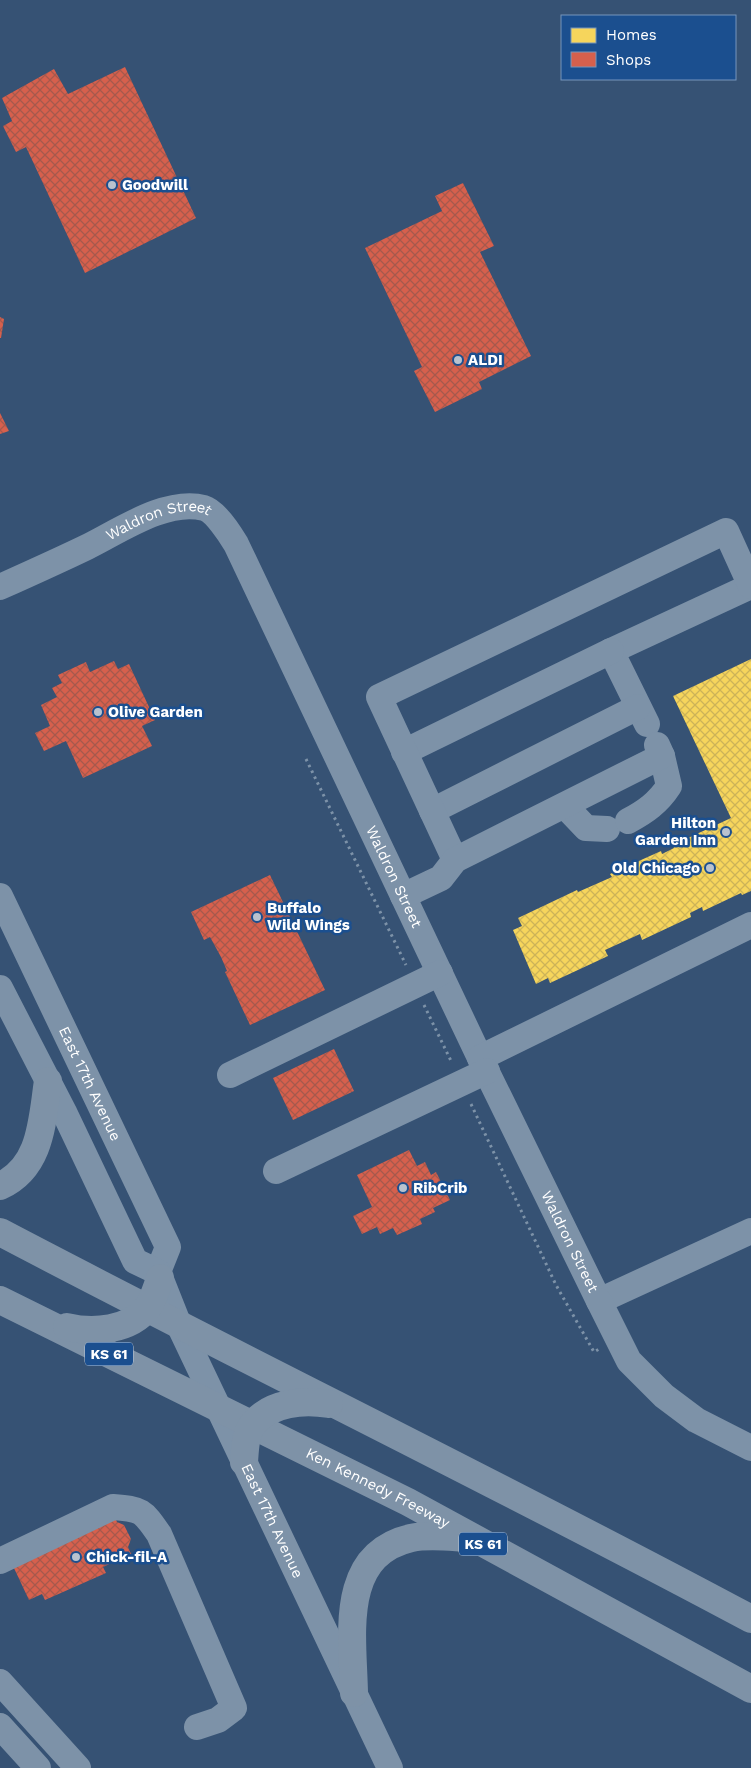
<svg xmlns="http://www.w3.org/2000/svg" width="751" height="1768" viewBox="0 0 751 1768" font-family="'Work Sans',sans-serif">
	<style>
		.homes { fill: url(#homes-cross-hatch) }
		.shops { fill: url(#shops-cross-hatch) }
		.lines { fill: none; stroke-linecap: round; stroke-linejoin: round }
		.path { stroke: #7d92a8; stroke-width: 3; stroke-dasharray: 2.5 4; stroke-linecap: butt }
		.minor { stroke: #7d92a8; stroke-width: 26 }
		.highway { stroke: #7e92a7; stroke-width: 28 }
		.poi-dot { fill: #b9c2ce; stroke: #1b4f8f; stroke-width: 2 }
		.labels { text-anchor: middle; stroke-width: 5; stroke-linejoin: round; paint-order: stroke }
		.shield { fill: #1b4f8f; stroke: #bbcadd; stroke-width: 1 }
		.shield-label { font-size: 14px; font-weight: bold; fill: #fff }
		.poi-label { font-size: 15px; font-weight: bold; fill: #fff; stroke: #1b4f8f; text-anchor: start }
		.street-label { font-size: 15px; fill: #fff; stroke: #1b4f8f }
	</style>
	<defs>
		<pattern id="homes-cross-hatch" width="8" height="8" patternUnits="userSpaceOnUse" patternTransform="scale(1.25)"><rect width="8" height="8" fill="#f6d55c"/><path d="M0 0l8 8M0 8l8-8" fill="none" stroke="#ccb358"/></pattern>
		<pattern id="shops-cross-hatch" width="8" height="8" patternUnits="userSpaceOnUse" patternTransform="scale(1.25)"><rect width="8" height="8" fill="#d6604d"/><path d="M0 0l8 8M0 8l8-8" fill="none" stroke="#a6594d"/></pattern>
	</defs>
	<rect width="100%" height="100%" fill="#365274"/>
	<!-- homes -->
	<polygon class="homes" points="751,659 751,891 742,895 741,893 703,911 702,907 690,913 691,917 642,940 640,934 605,950 608,956 550,983 548,978 536,984 513,930 522,926 518,918 577,890 578,892 612,877 610,874 661,851 662,854 674,848 673,845 731,818 673,696"/>
	<!-- shops -->
	<g class="shops">
		<polygon points="125,67 196,218 85,273 26,147 16,152 3,126 12,121 2,98 54,69 68,94"/>
		<polygon points="463,183 494,246 480,252 531,356 479,382 482,389 435,412 414,371 422,367 365,248 442,211 435,196"/>
		<polygon points="0,317 4,319 1,338 0,338"/>
		<polygon points="0,413 9,431 0,434"/>
		<polygon points="114,661 118,669 129,664 155,720 142,726 152,746 83,778 66,741 44,751 35,733 50,726 41,705 57,697 52,688 62,683 58,675 86,662 90,672"/>
		<polygon points="270,875 325,990 250,1025 225,972 227,971 221,957 210,937 204,940 191,912"/>
		<polygon points="334,1049 354,1091 293,1120 273,1078"/>
		<polygon points="409,1150 417,1166 425,1162 431,1175 436,1172 450,1200 433,1208 435,1212 420,1219 422,1224 397,1235 393,1228 380,1234 377,1227 362,1234 353,1216 372,1207 357,1175"/>
		<polygon points="113,1514 117,1522 124,1525 131,1539 128,1547 131,1554 103,1567 106,1573 45,1600 42,1594 29,1600 13,1566"/>
	</g>
	<g class="lines">
		<!-- path -->
		<g class="path">
			<polyline points="306,759 406,965"/>
			<polyline points="424,1005 452,1063"/>
			<polyline points="471,1104 556,1285 594,1352 599,1349"/>
		</g>
		<!-- minor -->
		<g class="minor">
			<path id="s1" d="M0 587C29 574 58 561 87 547 118 532 166 498 204 508 215 511 230 534 236 544L480 1058 599 1301 751 1231"/>
			<polyline points="647,724 611,651 751,586"/>
			<polyline points="404,752 611,651"/>
			<polyline points="565,806 586,828 607,829"/>
			<polyline points="432,811 638,707"/>
			<path d="M628 821C645 812 658 803 669 786L662 756"/>
			<polyline points="455,860 379,697 726,531 751,586"/>
			<path id="s2" d="M0 896 168 1247 158 1272"/>
			<polyline points="403,896 441,878 455,860 662,756 657,745"/>
			<path id="s3" d="M0 988 65 1114 135 1261 158 1272 179 1325 390 1768"/>
			<polyline points="480,1058 751,925"/>
			<polyline points="230,1075 440,973"/>
			<polyline points="276,1171 487,1071"/>
			<polyline points="599,1301 629,1361 664,1396 696,1420 751,1448"/>
			<path d="M0 1561 113 1507C142 1509 143 1511 159 1534L234 1708 218 1720 197 1727"/>
			<polyline points="0,1682 78,1768"/>
			<polyline points="0,1726 38,1768"/>
		</g>
		<!-- highway -->
		<g class="highway">
			<path d="M0 1186C42 1167 42 1120 48 1081"/>
			<path d="M0 1232C249 1363 503 1486 751 1619"/>
			<path id="s4" d="M0 1300 408 1502 751 1689"/>
			<path d="M67 1327C92 1333 130 1331 148 1307 154 1298 157 1288 160 1278"/>
			<path d="M244 1462C245 1449 245 1435 253 1424 271 1402 304 1400 329 1404"/>
			<path d="M354 1693C353 1636 338 1555 411 1538 429 1534 450 1537 468 1538"/>
		</g>
	</g>
	<!-- markers -->
	<g class="poi-dot">
		<circle cx="112" cy="185" r="5"/>
		<circle cx="458" cy="360" r="5"/>
		<circle cx="98" cy="712" r="5"/>
		<circle cx="726" cy="832" r="5"/>
		<circle cx="710" cy="868" r="5"/>
		<circle cx="257" cy="917" r="5"/>
		<circle cx="403" cy="1188" r="5"/>
		<circle cx="76" cy="1557" r="5"/>
	</g>
	<g class="labels">
		<!-- shield labels -->
		<g class="shield">
			<rect x="85" y="1342.5" width="48" height="23" rx="4"/>
			<rect x="459" y="1532.5" width="48" height="23" rx="4"/>
		</g>
		<g class="shield-label">
			<text x="109" y="1359">KS 61</text>
			<text x="483" y="1549">KS 61</text>
		</g>
		<!-- poi labels -->
		<g class="poi-label">
			<text x="122" y="190">Goodwill</text>
			<text x="468" y="365">ALDI</text>
			<text x="108" y="717">Olive Garden</text>
			<text x="716" y="828" text-anchor="end">Hilton<tspan x="716" dy="17">Garden Inn</tspan></text>
			<text x="700" y="873" text-anchor="end">Old Chicago</text>
			<text x="267" y="913">Buffalo<tspan x="267" dy="17">Wild Wings</tspan></text>
			<text x="413" y="1193">RibCrib</text>
			<text x="86" y="1562">Chick-fil-A</text>
		</g>
		<!-- street labels -->
		<g class="street-label">
			<text dy="5" stroke="none"><textPath href="#s1" startOffset="174">Waldron Street</textPath></text>
			<text dy="5" stroke="none"><textPath href="#s1" startOffset="639">Waldron Street</textPath></text>
			<text dy="5" stroke="none"><textPath href="#s2" startOffset="208">East 17th Avenue</textPath></text>
			<text dy="5" stroke="none"><textPath href="#s1" startOffset="1044">Waldron Street</textPath></text>
			<text dy="5" stroke="none"><textPath href="#s4" startOffset="422">Ken Kennedy Freeway</textPath></text>
			<text dy="5" stroke="none"><textPath href="#s3" startOffset="604">East 17th Avenue</textPath></text>
		</g>
	</g>
	<!-- legend -->
	<rect x="561" y="15" width="175" height="65" fill="#1b4f8f" stroke="#7695bc"/>
	<rect x="571" y="28" width="25" height="15" fill="#f6d55c" stroke="#7695bc"/>
	<text x="606" y="40" font-size="15" fill="#ffffff">Homes</text>
	<rect x="571" y="52" width="25" height="15" fill="#d6604d" stroke="#7695bc"/>
	<text x="606" y="65" font-size="15" fill="#ffffff">Shops</text>
</svg>
